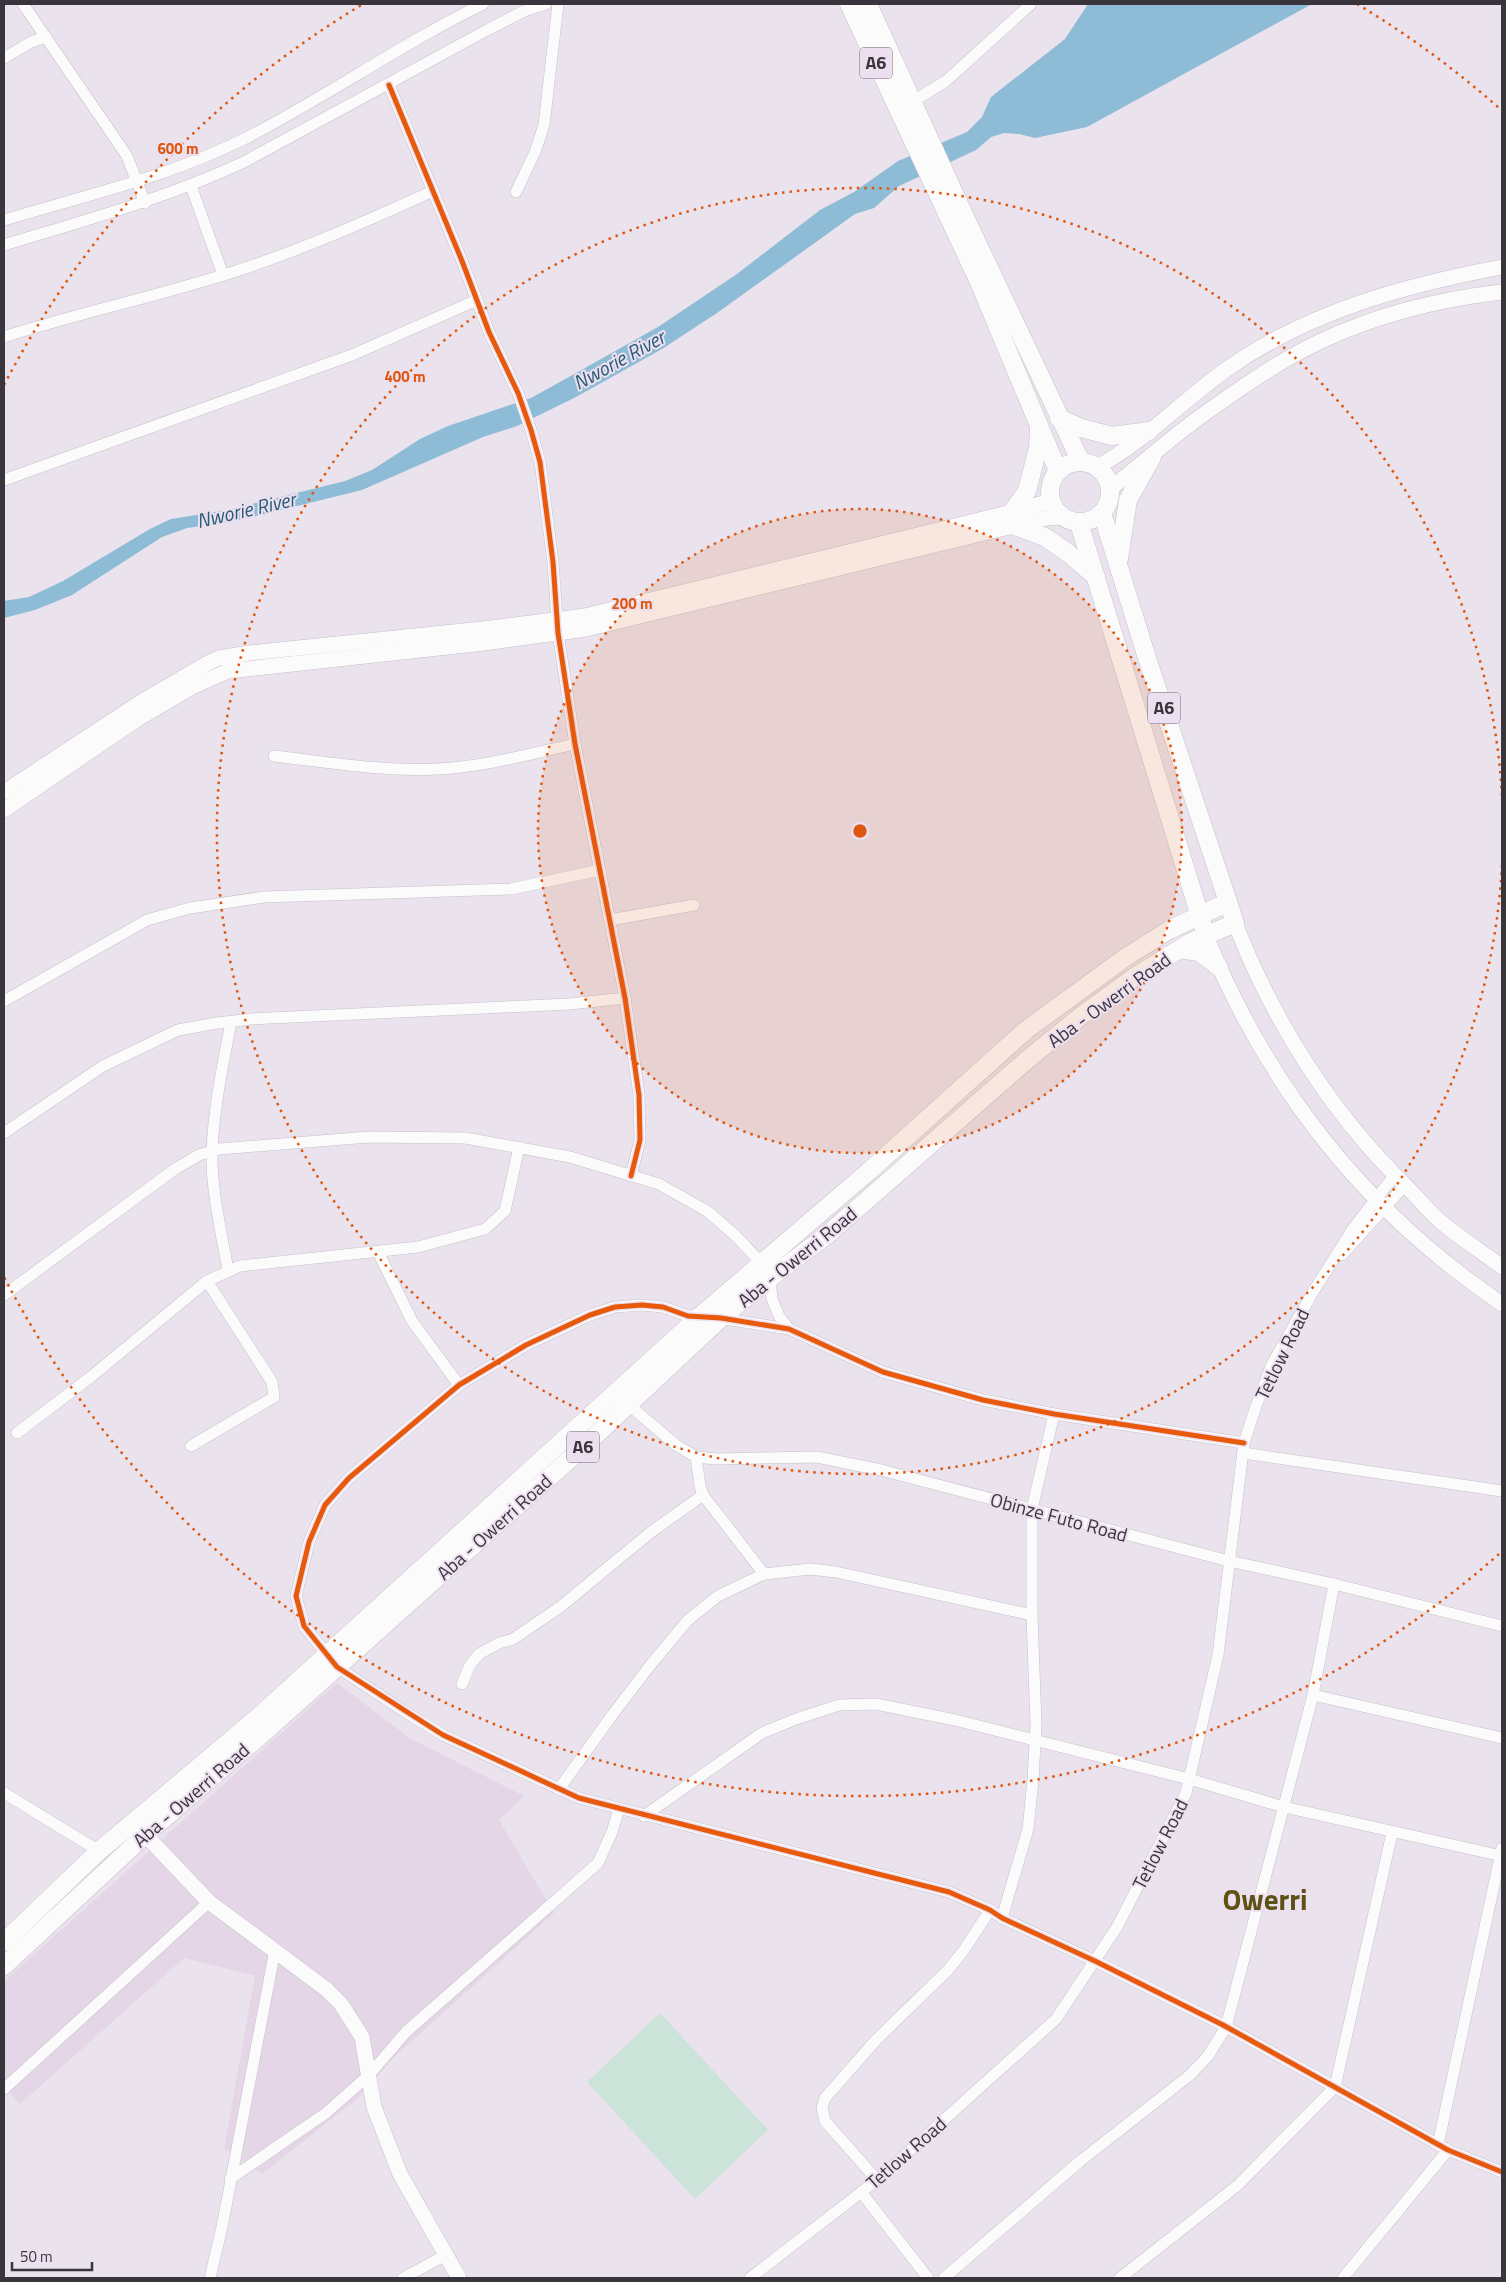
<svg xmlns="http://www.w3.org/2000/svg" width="1506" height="2282" viewBox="0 0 1506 2282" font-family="'Titillium Web',sans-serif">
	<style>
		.built { fill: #e4d6e7 }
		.green { fill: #cbe3d8 }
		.water { fill: #8ebcd7 }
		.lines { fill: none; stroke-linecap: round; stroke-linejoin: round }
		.minor-casing { stroke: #c7c1c9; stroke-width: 12 }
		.major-casing { stroke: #c7c1c9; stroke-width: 16 }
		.highway-casing { stroke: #c7c1c9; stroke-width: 19 }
		.minor { stroke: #fcfbfc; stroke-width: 11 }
		.major { stroke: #fcfbfc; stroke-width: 15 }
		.highway { stroke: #fcfbfc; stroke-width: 18 }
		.cycleway-casing { stroke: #ecdfef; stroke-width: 8 }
		.cycleway { stroke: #e8590c; stroke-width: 5 }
		.ring { fill: none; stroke: #df570e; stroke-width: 2.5; stroke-dasharray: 2.5 5 }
		.labels { text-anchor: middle; stroke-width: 4; stroke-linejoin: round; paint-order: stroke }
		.shield { fill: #ecdfef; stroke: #6f6872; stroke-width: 1 }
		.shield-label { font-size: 18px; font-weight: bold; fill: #3a353c }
		.street-label { font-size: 19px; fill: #3a353c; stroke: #ecdfef }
		.water-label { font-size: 20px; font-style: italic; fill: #265c75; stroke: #ecdfef }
		.town-label { font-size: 29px; font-weight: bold; fill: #5d5113; stroke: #ecdfef }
		.centre { fill: #df570e; stroke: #ecdfef; stroke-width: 2.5 }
		.ring-label { font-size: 15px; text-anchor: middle; font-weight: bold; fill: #df570e; stroke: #ecdfef; stroke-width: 4; stroke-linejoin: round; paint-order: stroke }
	</style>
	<rect width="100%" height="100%" fill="#eae2ec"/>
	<!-- built -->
	<polygon class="built" points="337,1683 411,1739 524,1796 499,1820 554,1913 393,2058 361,2096 262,2174 224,2149 255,1976 184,1958 20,2104 4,2087 4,1981"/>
	<!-- green -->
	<polygon class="green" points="660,2013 768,2130 695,2199 587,2082"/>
	<!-- water -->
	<polygon class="water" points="1088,4 1312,4 1087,127 1035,138 1019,134 1004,133 991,137 976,150 899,186 874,208 855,214 717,313 662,349 576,397 517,426 483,437 362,490 240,520 187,528 162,537 72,595 35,610 4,618 4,601 29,597 63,581 150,529 171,519 228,510 345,481 372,470 420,439 448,426 531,398 585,368 658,327 737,274 820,210 854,192 898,161 967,132 982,117 991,97 1065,39"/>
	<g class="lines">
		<!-- minor casing -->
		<g class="minor-casing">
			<g id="minor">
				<polyline points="23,4 127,156 145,203"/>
				<polyline points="4,58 31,42 46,37"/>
				<polyline points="389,85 462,261 489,332 518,393 531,430 540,462 553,562 558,633 575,744 625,998 639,1095 640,1140 631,1176"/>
				<polyline points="912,102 946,81 1031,4"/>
				<polyline points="191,186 223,275"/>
				<polyline points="516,192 535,152 544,125 558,4"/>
				<path d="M4 220C87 195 172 176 250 136 329 95 403 43 483 4"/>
				<path d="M4 245C86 220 167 198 244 162L489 29 524 11 546 4"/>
				<path d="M4 337C78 313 155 297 230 273 299 251 367 221 433 191"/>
				<polyline points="4,480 352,355 477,300"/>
				<path d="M274 756C327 762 383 772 437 769 483 767 530 754 575 744"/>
				<polyline points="610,920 694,905"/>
				<polyline points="4,1001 147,920 190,908 264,897 511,889 600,870"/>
				<polyline points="4,1133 103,1066 178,1030 217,1023 251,1019 569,1004 625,998"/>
				<polyline points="378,1252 412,1321 459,1385"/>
				<polyline points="1342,1255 1405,1185"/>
				<path d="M228 1270C221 1231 211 1190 212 1150 214 1106 223 1064 231 1022"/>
				<polyline points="4,1295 175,1169 199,1155 219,1149 369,1137 465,1138 570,1157 659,1184 707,1211 736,1236 762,1264 770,1278 772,1299 779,1316 789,1329"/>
				<polyline points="701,1316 688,1316 663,1307 642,1305 615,1307 590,1315 526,1345 459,1385 349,1478 325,1505 309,1542 296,1596 304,1626 337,1667 404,1711 443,1735 579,1798 949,1892 990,1910 1002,1918 1095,1961 1223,2025 1448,2150 1502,2172"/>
				<polyline points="719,1318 789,1329 883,1372 983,1400 1054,1414 1244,1443"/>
				<polyline points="629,1405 676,1445 696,1457 716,1459 817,1457 881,1470 1229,1561 1334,1584 1502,1626"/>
				<polyline points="17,1433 92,1376 207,1281 240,1266 418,1247 485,1229 505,1211 519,1147"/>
				<polyline points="191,1446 274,1397 272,1382 207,1281"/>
				<polyline points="1243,1453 1502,1491"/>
				<polyline points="696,1457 700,1486 703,1495 764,1574"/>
				<polyline points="462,1684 470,1665 479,1654 499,1643 513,1639 560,1607 651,1532 703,1495"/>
				<polyline points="1313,1695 1502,1738"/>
				<polyline points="559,1789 613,1714 652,1663 688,1620 718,1596 764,1574 810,1569 836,1572 1032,1615"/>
				<polyline points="4,1793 99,1851"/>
				<polyline points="644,1816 762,1733 796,1719 839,1705 876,1704 955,1720 1189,1779 1284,1807 1502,1856"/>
				<polyline points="1002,1918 1028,1829 1033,1780 1036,1724 1032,1615 1032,1509 1054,1414"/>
				<polyline points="4,2089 209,1902"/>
				<polyline points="1438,2145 1502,1848"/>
				<polyline points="230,2179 326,2113 369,2075 406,2032 598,1863 612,1832 619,1809"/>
				<polyline points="877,2180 825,2121 822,2108 825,2098 876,2040 948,1970 964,1950 990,1910"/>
				<polyline points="861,2192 928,2278"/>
				<polyline points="210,2278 222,2227 275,1950"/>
				<polyline points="403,2278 446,2255"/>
				<polyline points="750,2278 877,2180 1056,2019 1117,1927 1186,1793 1218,1655 1244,1443 1256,1406 1272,1364 1313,1292 1352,1230 1394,1176"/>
				<polyline points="944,2278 1079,2162 1190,2075 1208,2056 1226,2027 1313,1695 1334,1584"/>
				<polyline points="1120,2278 1238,2185 1335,2087 1392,1833"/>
				<polyline points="1343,2278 1448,2150"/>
			</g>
		</g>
		<!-- major casing -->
		<g class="major-casing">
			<g id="major">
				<path d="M1097 467C1145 441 1183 400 1227 369 1309 311 1406 285 1502 267"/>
				<path d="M1110 489C1138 467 1165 443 1193 422 1233 393 1275 363 1319 342 1376 315 1440 299 1502 292"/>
				<polyline points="4,792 141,702 208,663 219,658 249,653 483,629 585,616 1012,512 1047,502 1050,495"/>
				<polyline points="4,810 139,718 192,687 228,671 484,643 586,629 1046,518 1063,517"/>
				<path d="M1235 923C1273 1021 1331 1113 1406 1186 1418 1198 1428 1211 1441 1222 1460 1238 1482 1252 1502 1267"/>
				<path d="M1206 936C1269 1090 1365 1211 1502 1304"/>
				<polyline points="137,1826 209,1902 326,1989 341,2004 362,2037 374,2107 400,2174 459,2278"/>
			</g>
		</g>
		<!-- highway casing -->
		<g class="highway-casing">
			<g id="highway">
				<polyline points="849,4 979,282 1058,471"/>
				<polyline points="868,4 964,215 1081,462"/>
				<polyline points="1059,418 1081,428 1112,436 1149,431"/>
				<circle cx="1080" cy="492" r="30"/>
				<polyline points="1012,512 1027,491 1038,448 1039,429"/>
				<polyline points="1079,523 1203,926"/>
				<polyline points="1015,526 1045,537 1068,553 1096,577"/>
				<polyline points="1119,559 1128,500 1152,457"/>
				<polyline points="1180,949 1199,952 1219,967"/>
				<polyline points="4,1942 99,1851 257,1718 700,1316 868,1172 1026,1030 1126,957 1169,930 1228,902"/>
				<polyline points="4,1966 145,1835 268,1729 581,1449 721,1318 770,1278 827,1235 1028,1059 1081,1016 1133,978 1191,942 1235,923 1148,661 1102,513"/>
			</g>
		</g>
		<!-- minor -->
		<use href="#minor" class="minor"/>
		<!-- major -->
		<use href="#major" class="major"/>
		<!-- highway -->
		<use href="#highway" class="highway"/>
		<!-- cycleway casing -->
		<g class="cycleway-casing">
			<g id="cycleway">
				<polyline points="389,85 462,261 489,332 518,393 531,430 540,462 553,562 558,633 575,744 625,998 639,1095 640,1140 631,1176"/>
				<polyline points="1244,1443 1054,1414 983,1400 883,1372 789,1329 721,1318 688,1316 663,1307 642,1305 615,1307 590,1315 526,1345 459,1385 349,1478 325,1505 309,1542 296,1596 304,1626 337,1667 443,1735 579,1798 949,1892 990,1910 1002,1918 1095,1961 1223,2025 1448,2150 1502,2172"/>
			</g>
		</g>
		<!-- cycleway -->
		<use href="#cycleway" class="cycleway"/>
	</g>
	<!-- distance rings -->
	<circle cx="860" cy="831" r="322" fill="#df570e" fill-opacity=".12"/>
	<g class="ring">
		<circle cx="860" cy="831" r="322"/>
		<path d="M1502 865A643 643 0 1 1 1502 797"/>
		<path d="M1499 1554A965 965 0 0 1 4 1277M4 385A965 965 0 0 1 363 4M1357 4A965 965 0 0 1 1499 108"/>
	</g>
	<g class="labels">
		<!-- shield labels -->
		<g class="shield">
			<rect x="860" y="47.5" width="32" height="31" rx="4"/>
			<rect x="1148" y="692.5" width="32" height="31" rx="4"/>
			<rect x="567" y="1431.5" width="32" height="31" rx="4"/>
		</g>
		<g class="shield-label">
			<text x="876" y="69">A6</text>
			<text x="1164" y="714">A6</text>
			<text x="583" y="1453">A6</text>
		</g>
		<!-- street labels -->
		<g class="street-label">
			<text transform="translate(1109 1000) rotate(-36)" y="7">Aba - Owerri Road</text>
			<text transform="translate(797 1257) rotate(-39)" y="7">Aba - Owerri Road</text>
			<text transform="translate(1282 1354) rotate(-64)" y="7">Tetlow Road</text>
			<text transform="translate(1059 1517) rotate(15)" y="7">Obinze Futo Road</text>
			<text transform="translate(494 1527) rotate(-42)" y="7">Aba - Owerri Road</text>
			<text transform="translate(191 1795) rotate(-41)" y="7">Aba - Owerri Road</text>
			<text transform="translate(1160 1844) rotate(-63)" y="7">Tetlow Road</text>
			<text transform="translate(906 2153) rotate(-41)" y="7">Tetlow Road</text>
		</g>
		<!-- water labels -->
		<g class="water-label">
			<text transform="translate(619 360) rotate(-29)" y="7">Nworie River</text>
			<text transform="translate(246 510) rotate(-13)" y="7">Nworie River</text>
		</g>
		<!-- town labels -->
		<g class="town-label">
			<text x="1265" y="1910">Owerri</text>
		</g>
	</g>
	<circle cx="860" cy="831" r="8" class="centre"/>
	<g class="ring-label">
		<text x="178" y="154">600 m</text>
		<text x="405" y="382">400 m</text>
		<text x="632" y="609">200 m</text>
	</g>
	<!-- border -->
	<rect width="1506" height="2282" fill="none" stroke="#3a353c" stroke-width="10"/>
	<!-- scale -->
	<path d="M12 2262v8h80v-8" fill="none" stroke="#3a353c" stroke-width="2.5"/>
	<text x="20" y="2262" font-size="15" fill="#3a353c" stroke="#ecdfef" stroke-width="4" paint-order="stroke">50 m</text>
</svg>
